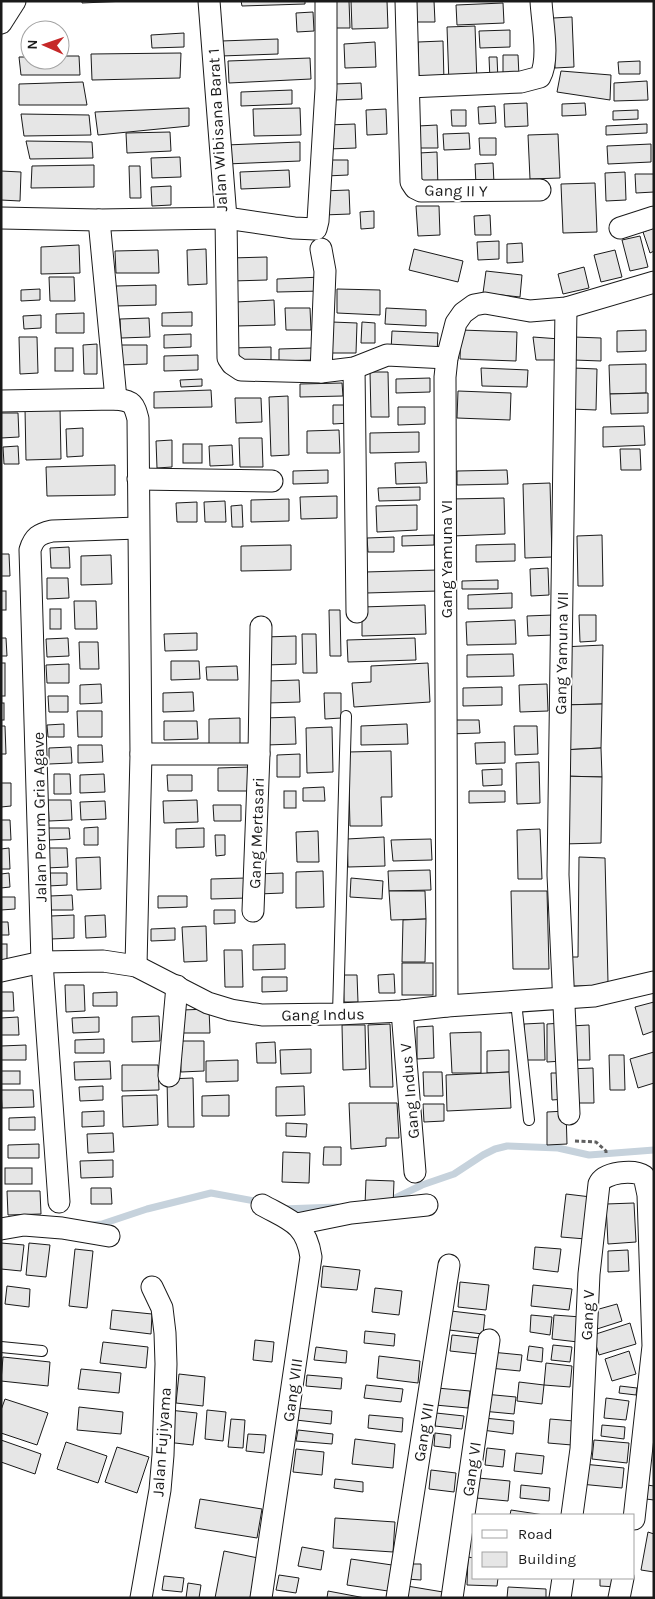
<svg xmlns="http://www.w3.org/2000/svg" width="655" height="1599" viewBox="0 0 655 1599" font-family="Karla,sans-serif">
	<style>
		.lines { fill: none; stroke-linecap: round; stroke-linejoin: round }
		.stream { stroke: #c6d2dc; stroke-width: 7 }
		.building { fill: #e6e6e6; stroke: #1a1a1a }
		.service-casing { stroke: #1a1a1a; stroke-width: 12 }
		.minor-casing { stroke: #1a1a1a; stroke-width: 23 }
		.path { stroke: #5f5f5f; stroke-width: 3; stroke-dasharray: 4 2.5; stroke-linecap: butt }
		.service { stroke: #fff; stroke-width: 10 }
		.minor { stroke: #fff; stroke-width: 21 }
		.labels { text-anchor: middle; stroke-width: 4; stroke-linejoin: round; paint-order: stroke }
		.street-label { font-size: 16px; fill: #1a1a1a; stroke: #fff }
	</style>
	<rect width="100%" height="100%" fill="#fff"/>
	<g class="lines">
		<!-- stream -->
		<g class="stream">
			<polyline points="387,1202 422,1185 454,1174 483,1155 495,1149 507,1146 558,1148 589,1155 654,1150"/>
			<polyline points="282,1209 337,1207"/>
			<polyline points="91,1225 102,1224 147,1209 211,1193 260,1202"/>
		</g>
	</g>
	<!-- building -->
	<g class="building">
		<polygon points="82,1 127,1 82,3"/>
		<polygon points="241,1 305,1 305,4 242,6"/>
		<polygon points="333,1 349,1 350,28 334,28"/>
		<polygon points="351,1 387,1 388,28 352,29"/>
		<polygon points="412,1 434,1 435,22 413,22"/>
		<polygon points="503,3 504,23 457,25 456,5"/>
		<polygon points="313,12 314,31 297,32 296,13"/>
		<polygon points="572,17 574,67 555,68 553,18"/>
		<polygon points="475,26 477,83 449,84 447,27"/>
		<polygon points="510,30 510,47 480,48 479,31"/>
		<polygon points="184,33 184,47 152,48 151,35"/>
		<polygon points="278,39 278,54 221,56 221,41"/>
		<polygon points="443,41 444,82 419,83 418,42"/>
		<polygon points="375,42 376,67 345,68 344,44"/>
		<polygon points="181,53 180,78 92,80 91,54"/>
		<polygon points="503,55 518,55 519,76 503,76"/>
		<polygon points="60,56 79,56 80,75 21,75 19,57 30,57 30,60 60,60"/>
		<polygon points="489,57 497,57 498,80 490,80"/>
		<polygon points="310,58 311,79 229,83 228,61"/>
		<polygon points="640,61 640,74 619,74 618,62"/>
		<polygon points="561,71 611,75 610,100 557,92"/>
		<polygon points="647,81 648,100 614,101 614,83"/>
		<polygon points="83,82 87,105 19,105 19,84"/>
		<polygon points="361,83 362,99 335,100 335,84"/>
		<polygon points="292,90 292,104 241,106 241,92"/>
		<polygon points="527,103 528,126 505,127 504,104"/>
		<polygon points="585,103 586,115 562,116 562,104"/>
		<polygon points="495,106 496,123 479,124 478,107"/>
		<polygon points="189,108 189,126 98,135 95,112"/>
		<polygon points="300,108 301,135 254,136 253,109"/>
		<polygon points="386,109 387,134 367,135 366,110"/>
		<polygon points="451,110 466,110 466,126 452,126"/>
		<polygon points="638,110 638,119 613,120 613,111"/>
		<polygon points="21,114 89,115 91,135 24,136"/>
		<polygon points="355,124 356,148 328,149 327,125"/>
		<polygon points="647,124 647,133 606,135 606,126"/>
		<polygon points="437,125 438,148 419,148 418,126"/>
		<polygon points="170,132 171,151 127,153 126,133"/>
		<polygon points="469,133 470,149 444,150 443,134"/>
		<polygon points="558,134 560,178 530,179 528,135"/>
		<polygon points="479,138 496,138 496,155 480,155"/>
		<polygon points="26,141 92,142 93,158 30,159"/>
		<polygon points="300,142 300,161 226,164 226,145"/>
		<polygon points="651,144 651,162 608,164 607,146"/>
		<polygon points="437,152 438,188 420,188 419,153"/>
		<polygon points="180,157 181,177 152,178 151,158"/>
		<polygon points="325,160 348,160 348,175 326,176"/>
		<polygon points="493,163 494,183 476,184 475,164"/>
		<polygon points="94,165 94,187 31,188 32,166"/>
		<polygon points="129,166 140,166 141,198 130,198"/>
		<polygon points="289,170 290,187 241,189 240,172"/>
		<polygon points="1,171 21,172 20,201 1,200"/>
		<polygon points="625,172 626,200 606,201 605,173"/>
		<polygon points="635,174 654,174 654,192 636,193"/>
		<polygon points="595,183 597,232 563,233 561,184"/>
		<polygon points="171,186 171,205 152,206 151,187"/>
		<polygon points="349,190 350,214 323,215 322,191"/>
		<polygon points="416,206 439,206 440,235 418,236"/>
		<polygon points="374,211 374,228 361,229 360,212"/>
		<polygon points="490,215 491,235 475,235 474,216"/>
		<polygon points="654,228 654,251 650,253 643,232"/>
		<polygon points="640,236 648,267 630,271 622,240"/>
		<polygon points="499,241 499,259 478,260 477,242"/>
		<polygon points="522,243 523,262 507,263 507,244"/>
		<polygon points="79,245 80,273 41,274 41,247"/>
		<polygon points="206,249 207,284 188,285 187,250"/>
		<polygon points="414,249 463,261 458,282 409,270"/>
		<polygon points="158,250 159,273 116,273 115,251"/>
		<polygon points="615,250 622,277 601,282 594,255"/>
		<polygon points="267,257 267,280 232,281 231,258"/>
		<polygon points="584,267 589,288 563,294 558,274"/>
		<polygon points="486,271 522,275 520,297 483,293"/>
		<polygon points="49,277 74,277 75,301 50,301"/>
		<polygon points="321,277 322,291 277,292 277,279"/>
		<polygon points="156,285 156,305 116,306 116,286"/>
		<polygon points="40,289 40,300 21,301 21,290"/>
		<polygon points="337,289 380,290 380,315 337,313"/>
		<polygon points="274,300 275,325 237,326 236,302"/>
		<polygon points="285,308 310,308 311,330 286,330"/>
		<polygon points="386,308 426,310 426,326 385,324"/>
		<polygon points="192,312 192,326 162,326 162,313"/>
		<polygon points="84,313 84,333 56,333 56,314"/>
		<polygon points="41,315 41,328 24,329 23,316"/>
		<polygon points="149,318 150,337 121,338 120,319"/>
		<polygon points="332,322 357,323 356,353 332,353"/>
		<polygon points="362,322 375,323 375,343 361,343"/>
		<polygon points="461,330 517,332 516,361 460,359"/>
		<polygon points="646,330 646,351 617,352 617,331"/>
		<polygon points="392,331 438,333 437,353 391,351"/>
		<polygon points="191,334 191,347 164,348 164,335"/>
		<polygon points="19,337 37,337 38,373 20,374"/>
		<polygon points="533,337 560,339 558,360 536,360"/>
		<polygon points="574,337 601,338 601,361 574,360"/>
		<polygon points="97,344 97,374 84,374 83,345"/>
		<polygon points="119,345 147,345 147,364 119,365"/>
		<polygon points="271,347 271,361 233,362 232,348"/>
		<rect x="55" y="348" width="18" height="23"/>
		<polygon points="312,348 312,360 279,361 279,349"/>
		<polygon points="198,355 198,370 164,371 164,356"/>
		<polygon points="646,364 646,393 610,394 609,365"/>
		<polygon points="481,368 528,370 527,387 482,386"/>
		<polygon points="573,368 597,369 596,410 571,409"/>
		<polygon points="370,372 388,372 389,417 371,417"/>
		<polygon points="430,378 430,392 396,393 396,379"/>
		<polygon points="202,379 202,386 181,387 180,380"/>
		<polygon points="342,383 343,396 300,397 300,384"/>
		<polygon points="211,390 212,407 154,408 154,392"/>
		<polygon points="458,391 511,393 510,420 457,418"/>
		<polygon points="648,393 648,413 611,414 610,394"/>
		<polygon points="288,396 289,455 271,456 269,397"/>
		<polygon points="235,398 261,398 262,422 236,423"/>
		<polygon points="333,405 349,405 350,423 333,424"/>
		<polygon points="398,407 425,407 425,424 398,425"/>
		<polygon points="60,408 61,459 26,460 25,409"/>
		<polygon points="1,413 18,413 19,437 1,438"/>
		<polygon points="644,426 645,445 603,447 603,427"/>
		<polygon points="83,428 83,456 67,457 66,429"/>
		<polygon points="339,430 340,453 307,453 307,431"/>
		<polygon points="419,432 419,452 370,453 370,433"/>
		<polygon points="239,438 262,438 263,467 240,467"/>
		<polygon points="172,440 172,467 157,468 156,441"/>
		<rect x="183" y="444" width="19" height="19"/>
		<polygon points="232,445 233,465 210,466 209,446"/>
		<polygon points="18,446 19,464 4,464 3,447"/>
		<polygon points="620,449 640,449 641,470 621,470"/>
		<polygon points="426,462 427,483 396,484 395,463"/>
		<polygon points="115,465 115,495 47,496 46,467"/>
		<polygon points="328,470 328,483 293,484 293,471"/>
		<polygon points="507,470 508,484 457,485 457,471"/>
		<polygon points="550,483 552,557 525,558 523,484"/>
		<polygon points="420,487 420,500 379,501 378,488"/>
		<polygon points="337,496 337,518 301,519 300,497"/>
		<polygon points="504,498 505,534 452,536 451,499"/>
		<polygon points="289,499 289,521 251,522 251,500"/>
		<polygon points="225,501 226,522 205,522 204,502"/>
		<polygon points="197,502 197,522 177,522 176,503"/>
		<polygon points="242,505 243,527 232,527 231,506"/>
		<polygon points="417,505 417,530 377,532 376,506"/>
		<polygon points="434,535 434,545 402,546 402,536"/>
		<polygon points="602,535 603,586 578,586 577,536"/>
		<polygon points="394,537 394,552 368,552 367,538"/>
		<polygon points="515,544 515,561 476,562 476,545"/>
		<polygon points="291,545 291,570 241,571 241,546"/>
		<polygon points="69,547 70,568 51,568 50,548"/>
		<polygon points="1,554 9,554 10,576 1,576"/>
		<polygon points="111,555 112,584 81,585 81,556"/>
		<polygon points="548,568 549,595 531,596 530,569"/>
		<polygon points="438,570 438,591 366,593 365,572"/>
		<polygon points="47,578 68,578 69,598 47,599"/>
		<polygon points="498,580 498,589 462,589 462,581"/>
		<rect x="1" y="591" width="5" height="19"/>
		<polygon points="512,593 512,608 468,609 468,595"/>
		<polygon points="74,601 96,601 97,629 75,629"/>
		<polygon points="425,605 426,634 362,636 362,607"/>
		<rect x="50" y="609" width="11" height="20"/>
		<polygon points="329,610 340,610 341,656 330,656"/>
		<polygon points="553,615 553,635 528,636 527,616"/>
		<polygon points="579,615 596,615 596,641 580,642"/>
		<polygon points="515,620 516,644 467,645 466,622"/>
		<polygon points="197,633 197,650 165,651 164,634"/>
		<polygon points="302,634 316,634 317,673 303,673"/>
		<polygon points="296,636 296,664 266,665 265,637"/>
		<polygon points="1,638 6,638 7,656 1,656"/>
		<polygon points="68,638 69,656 47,657 46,639"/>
		<polygon points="415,638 416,660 348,662 347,640"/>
		<polygon points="79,642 98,642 99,669 80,669"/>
		<polygon points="603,645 602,704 562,705 562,647"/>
		<polygon points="513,654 514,676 467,677 467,655"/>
		<polygon points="171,661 199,661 200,679 171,680"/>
		<rect x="1" y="663" width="4" height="33"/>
		<polygon points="428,663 430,702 354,707 352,683 371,682 371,666"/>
		<polygon points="69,664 69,683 47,683 46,665"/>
		<polygon points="237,666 238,680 207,680 206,667"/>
		<polygon points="299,680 300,702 267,703 267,681"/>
		<polygon points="101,684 102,703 80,704 80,685"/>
		<polygon points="547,684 548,711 520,712 519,685"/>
		<polygon points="502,687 502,705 463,706 463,688"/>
		<polygon points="193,692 194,711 163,712 163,693"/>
		<polygon points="324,693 341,693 341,718 325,719"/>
		<polygon points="48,696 68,696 68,712 49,712"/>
		<rect x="1" y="703" width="3" height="17"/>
		<polygon points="602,704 601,748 561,750 562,705"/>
		<polygon points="77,711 102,711 102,737 78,737"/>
		<polygon points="295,717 296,744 266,745 265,718"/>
		<polygon points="240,718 240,745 209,746 209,719"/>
		<polygon points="448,720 479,720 480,733 448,734"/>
		<polygon points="164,721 197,721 198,739 164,740"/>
		<polygon points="64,724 64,737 48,737 47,725"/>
		<polygon points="407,724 408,744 361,745 361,726"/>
		<polygon points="1,726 5,726 6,754 1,754"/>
		<polygon points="514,726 537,726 538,754 515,755"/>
		<polygon points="332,727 333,772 307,773 306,728"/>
		<polygon points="505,742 505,763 476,764 475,743"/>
		<polygon points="78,745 102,745 103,762 78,763"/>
		<polygon points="71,747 72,763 49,764 49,748"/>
		<polygon points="601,748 602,777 561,776 561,750"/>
		<polygon points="391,751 392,797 381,797 382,826 350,826 348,752"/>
		<polygon points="300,754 300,777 277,777 277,755"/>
		<polygon points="539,762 540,803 517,804 516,763"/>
		<polygon points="250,767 251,791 218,791 218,768"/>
		<polygon points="502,769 502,785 483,786 482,770"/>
		<polygon points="54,774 70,774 71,794 54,794"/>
		<polygon points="104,774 105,792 80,793 80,775"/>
		<polygon points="167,775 192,775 192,791 168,791"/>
		<polygon points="561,776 602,777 601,843 563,844"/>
		<polygon points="1,783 11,783 11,806 1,807"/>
		<polygon points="324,787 325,801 303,801 303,788"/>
		<rect x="284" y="791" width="12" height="17"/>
		<polygon points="469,791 505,791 505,802 469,803"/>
		<polygon points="48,800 71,800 72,820 49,821"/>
		<polygon points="197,800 198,822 164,823 163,801"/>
		<polygon points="105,801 106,819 81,820 80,802"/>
		<polygon points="213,805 241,805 241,821 214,821"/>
		<polygon points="1,820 10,820 11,840 1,840"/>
		<polygon points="98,827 98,845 84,845 84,828"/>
		<polygon points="47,828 69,828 70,839 48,840"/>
		<polygon points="204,828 204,847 176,848 176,829"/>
		<polygon points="540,829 542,879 518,879 517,830"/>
		<polygon points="318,831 319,862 297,862 296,832"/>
		<polygon points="215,835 225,835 225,855 216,856"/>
		<polygon points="384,837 385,866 348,867 347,839"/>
		<polygon points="431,839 432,860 393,861 391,840"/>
		<polygon points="9,848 10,869 1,869 1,849"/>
		<polygon points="45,848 67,848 68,867 46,868"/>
		<polygon points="100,857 101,889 77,890 76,858"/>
		<polygon points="579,857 605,858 608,982 591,986 567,986 567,957 578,957"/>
		<polygon points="430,870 431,890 389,891 388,871"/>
		<polygon points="323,871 324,907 296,908 296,872"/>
		<polygon points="9,873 10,887 1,888 1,874"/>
		<polygon points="48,873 67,873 67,885 48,886"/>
		<polygon points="283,873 283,893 258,894 257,874"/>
		<polygon points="246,878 247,898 211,899 211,879"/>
		<polygon points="351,878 383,881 382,899 350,897"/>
		<polygon points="389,891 425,891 426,919 391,920"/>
		<polygon points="511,891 547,891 549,969 513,969"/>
		<polygon points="72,895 73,910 51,910 50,896"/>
		<polygon points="158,896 187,896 187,907 158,908"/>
		<polygon points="1,897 15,897 15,909 1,910"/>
		<polygon points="214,910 235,910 235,923 214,924"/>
		<polygon points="74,915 74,938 51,939 51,916"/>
		<polygon points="105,915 106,937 86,938 85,916"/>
		<polygon points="426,919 425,962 402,962 403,920"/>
		<polygon points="1,922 8,922 9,935 1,935"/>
		<polygon points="206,926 207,961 184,962 182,927"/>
		<polygon points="175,928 175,940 151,941 151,929"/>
		<rect x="1" y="944" width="6" height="18"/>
		<polygon points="285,944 285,969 253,970 253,945"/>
		<polygon points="224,950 242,950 243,987 225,987"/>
		<rect x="402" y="963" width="31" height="32"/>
		<polygon points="394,974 395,993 379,993 378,975"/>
		<polygon points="343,975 357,975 358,1002 344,1002"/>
		<polygon points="262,977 287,977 287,991 262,992"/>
		<polygon points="65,985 84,985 85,1011 66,1012"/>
		<polygon points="1,992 13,992 14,1011 1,1011"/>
		<polygon points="117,992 117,1006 93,1006 93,993"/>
		<polygon points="654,1002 654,1031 643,1035 635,1007"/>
		<polygon points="209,1009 210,1033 183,1033 182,1010"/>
		<polygon points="159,1016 160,1041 132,1042 132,1017"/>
		<polygon points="18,1017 19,1035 1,1035 1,1018"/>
		<polygon points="99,1017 99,1032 73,1033 72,1018"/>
		<polygon points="544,1023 545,1060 525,1060 524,1024"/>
		<polygon points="562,1023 563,1061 547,1062 547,1024"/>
		<polygon points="390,1024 393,1087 370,1087 368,1025"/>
		<polygon points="342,1025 365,1025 366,1069 343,1070"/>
		<polygon points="589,1025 590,1060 571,1060 570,1026"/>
		<polygon points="433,1026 434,1058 417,1059 417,1027"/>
		<polygon points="481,1032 481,1073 452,1073 450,1033"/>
		<polygon points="104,1039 104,1053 75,1053 75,1040"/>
		<polygon points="180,1041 204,1041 204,1071 181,1072"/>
		<polygon points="275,1042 276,1063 257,1063 256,1043"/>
		<polygon points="26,1045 26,1060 1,1060 1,1046"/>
		<polygon points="311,1049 311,1073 281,1074 280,1050"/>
		<polygon points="509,1050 509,1072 487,1073 487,1051"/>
		<polygon points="654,1052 654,1083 638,1088 630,1059"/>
		<polygon points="609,1055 624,1055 625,1090 610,1090"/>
		<polygon points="238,1060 238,1081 206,1082 206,1061"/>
		<polygon points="110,1061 111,1079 75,1080 74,1062"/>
		<polygon points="122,1065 158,1065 159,1090 122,1091"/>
		<polygon points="593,1068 594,1103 569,1103 568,1069"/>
		<rect x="1" y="1071" width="19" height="13"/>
		<polygon points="423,1072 442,1072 443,1096 424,1096"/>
		<polygon points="509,1072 511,1108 447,1111 446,1075"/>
		<polygon points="551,1073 564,1073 565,1099 552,1100"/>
		<polygon points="193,1078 194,1127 168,1127 167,1079"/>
		<polygon points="103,1086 103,1100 80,1101 79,1087"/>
		<polygon points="304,1086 305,1115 276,1116 276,1087"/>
		<polygon points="1,1090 33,1090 34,1107 2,1108"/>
		<polygon points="157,1095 158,1125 123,1127 122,1096"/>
		<polygon points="229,1095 229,1116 202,1116 202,1096"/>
		<polygon points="349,1103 397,1103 399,1138 386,1138 386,1146 351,1149"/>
		<polygon points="423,1104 444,1104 444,1121 424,1122"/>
		<polygon points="104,1111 104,1126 82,1127 82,1112"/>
		<polygon points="566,1111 567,1144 547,1145 547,1112"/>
		<polygon points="35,1117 35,1130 9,1130 9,1118"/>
		<polygon points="286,1123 307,1124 306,1137 286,1136"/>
		<polygon points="113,1133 114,1152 88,1153 87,1134"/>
		<polygon points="39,1144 39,1158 8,1158 8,1145"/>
		<polygon points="324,1147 341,1147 341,1165 323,1165"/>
		<polygon points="283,1152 310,1153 309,1183 282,1182"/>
		<polygon points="113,1160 113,1177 81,1178 80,1161"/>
		<rect x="5" y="1168" width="27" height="16"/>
		<polygon points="366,1180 394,1181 393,1206 365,1205"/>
		<polygon points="91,1188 111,1188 112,1204 91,1204"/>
		<polygon points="7,1191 40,1191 41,1214 8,1215"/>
		<polygon points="566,1194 591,1197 586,1239 561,1237"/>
		<polygon points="634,1203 636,1242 608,1244 606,1204"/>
		<polygon points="1,1243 24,1245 21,1271 1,1269"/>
		<polygon points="29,1243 50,1245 46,1277 26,1275"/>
		<polygon points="535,1247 561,1249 558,1272 533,1269"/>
		<polygon points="75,1249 93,1251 87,1308 69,1306"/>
		<polygon points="628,1250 629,1271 608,1272 608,1251"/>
		<polygon points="323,1266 360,1270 357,1290 321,1287"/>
		<polygon points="460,1282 489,1285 486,1310 458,1307"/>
		<polygon points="533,1285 572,1289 569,1310 531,1306"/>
		<polygon points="7,1286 30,1289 29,1307 5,1304"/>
		<polygon points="375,1288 402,1291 399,1315 372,1312"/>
		<polygon points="617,1304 622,1321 597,1329 592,1311"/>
		<polygon points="112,1310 152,1314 151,1334 110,1329"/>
		<polygon points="451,1311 485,1315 483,1334 449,1330"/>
		<polygon points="531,1315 552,1317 550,1335 530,1332"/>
		<polygon points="554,1315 581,1317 578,1342 552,1339"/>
		<polygon points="630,1323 636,1344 599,1355 593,1335"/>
		<polygon points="365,1331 395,1334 394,1346 364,1343"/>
		<polygon points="452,1335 480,1338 478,1354 450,1351"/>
		<polygon points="255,1340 274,1342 272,1362 253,1360"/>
		<polygon points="103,1342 148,1347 146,1368 100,1363"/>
		<polygon points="553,1345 572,1347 570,1362 551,1360"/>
		<polygon points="529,1346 543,1348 542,1362 527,1360"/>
		<polygon points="316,1347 347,1351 346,1363 314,1360"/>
		<polygon points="629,1351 636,1374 612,1381 605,1359"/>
		<polygon points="491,1352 522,1355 520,1371 489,1368"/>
		<polygon points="379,1356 420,1361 418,1383 377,1378"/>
		<polygon points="3,1357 50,1362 48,1386 1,1381"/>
		<polygon points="546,1363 572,1366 570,1387 544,1385"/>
		<polygon points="81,1369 121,1373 119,1393 78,1389"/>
		<polygon points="179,1374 205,1377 203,1406 176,1403"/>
		<polygon points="307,1375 342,1378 341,1389 306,1386"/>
		<polygon points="519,1382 544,1385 542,1404 517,1401"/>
		<polygon points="366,1385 403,1389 401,1402 364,1398"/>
		<polygon points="620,1386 637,1388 636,1395 619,1393"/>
		<polygon points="437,1388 470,1391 468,1408 435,1405"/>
		<polygon points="484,1394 516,1397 514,1414 482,1411"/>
		<polygon points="606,1398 629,1401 626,1420 604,1418"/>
		<polygon points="5,1399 48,1413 37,1445 1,1433 1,1410"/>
		<polygon points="79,1407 123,1412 121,1434 77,1430"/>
		<polygon points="298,1408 332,1411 331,1424 296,1420"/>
		<polygon points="169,1410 197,1413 193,1445 166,1442"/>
		<polygon points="207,1410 226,1412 223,1441 205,1439"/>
		<polygon points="436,1413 464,1416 462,1429 435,1426"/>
		<polygon points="369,1415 403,1418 402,1432 368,1428"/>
		<polygon points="484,1418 514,1421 513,1434 482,1430"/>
		<polygon points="231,1419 245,1420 243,1448 228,1447"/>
		<polygon points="550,1419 574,1421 572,1445 548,1443"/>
		<polygon points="602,1425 625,1427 624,1439 601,1436"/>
		<polygon points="298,1430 333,1434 332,1444 296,1441"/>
		<polygon points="435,1433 451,1435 450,1448 434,1446"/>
		<polygon points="248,1434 266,1435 264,1453 246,1451"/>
		<polygon points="355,1439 395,1444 393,1468 352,1464"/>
		<polygon points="1,1440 41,1454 35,1474 1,1462"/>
		<polygon points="594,1440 629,1443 627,1463 592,1459"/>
		<polygon points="66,1442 107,1456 98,1483 57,1469"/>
		<polygon points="117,1447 149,1457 137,1493 105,1482"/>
		<polygon points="487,1448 505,1450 503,1467 485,1465"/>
		<polygon points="296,1449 324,1452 322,1475 293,1472"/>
		<polygon points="516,1453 544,1456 542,1474 514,1471"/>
		<polygon points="583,1464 624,1468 622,1488 580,1484"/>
		<polygon points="431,1470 456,1473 454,1492 429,1489"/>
		<polygon points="478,1478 510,1481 508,1501 476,1498"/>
		<polygon points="335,1479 363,1482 363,1492 334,1488"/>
		<polygon points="521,1485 550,1488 549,1501 520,1498"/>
		<polygon points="647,1485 654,1486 654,1500 646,1499"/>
		<polygon points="200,1499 262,1509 257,1538 195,1528"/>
		<polygon points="511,1510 544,1515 510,1515"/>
		<polygon points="335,1518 395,1522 393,1552 333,1548"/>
		<polygon points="648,1532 654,1534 654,1572 641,1570"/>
		<polygon points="302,1547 324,1551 321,1570 298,1566"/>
		<polygon points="224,1551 258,1558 250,1598 215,1598"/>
		<polygon points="468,1557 474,1558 474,1578 498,1578 497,1586 467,1585"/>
		<polygon points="351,1559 392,1565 388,1591 347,1585"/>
		<polygon points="406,1564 421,1564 421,1580 406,1579"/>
		<polygon points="279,1575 299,1578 296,1593 276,1590"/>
		<polygon points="164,1576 184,1578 182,1592 162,1590"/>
		<polygon points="600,1578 618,1578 617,1587 600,1586"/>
		<polygon points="188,1583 201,1585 199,1598 186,1598"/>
		<polygon points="407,1586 443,1592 442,1598 405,1598"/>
		<polygon points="508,1587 546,1589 546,1598 507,1598"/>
		<polygon points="328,1591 365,1598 327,1598"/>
	</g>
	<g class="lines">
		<!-- service casing -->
		<g class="service-casing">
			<g id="service">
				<polyline points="516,1002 529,1120"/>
				<polyline points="338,1014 346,716"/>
				<polyline points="1,1347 42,1351"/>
			</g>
		</g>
		<!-- minor casing -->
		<g class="minor-casing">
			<g id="minor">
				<polyline points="209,1 226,218 228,358 232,364 241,370 321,372 354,368 387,355 447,358"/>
				<polyline points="406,1 411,182 415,188 421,191 540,190"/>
				<polyline points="1,23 15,1"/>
				<path d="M409 87 521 82 540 77C550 59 542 22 541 1"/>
				<polyline points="1,218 99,220 226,218 294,228 316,229 318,221 326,89 326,1"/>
				<polyline points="99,220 116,399"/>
				<polyline points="620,228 654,217"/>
				<polyline points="321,249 325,271 321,372"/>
				<polyline points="566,308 558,875 569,1114"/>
				<polyline points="354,368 357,612"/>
				<path d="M1 401 116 399C133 401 134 404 138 419L141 754 136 966"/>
				<polyline points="138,479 272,481"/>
				<polyline points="141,754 259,754"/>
				<polyline points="253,911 259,754 261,627"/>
				<polyline points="1,971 42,962 103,961 136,966 208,1003 231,1010 262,1015 338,1014 402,1011 447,1006 594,996 654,982"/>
				<polyline points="447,1006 445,377 447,358 456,323 463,313 474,305 485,303 530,311 566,308 654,282"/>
				<polyline points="402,1011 415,1172"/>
				<polyline points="169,1076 177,986"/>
				<path d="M59 1202 42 962 30 550C34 537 39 534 52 531L138 528"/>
				<polyline points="297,1224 351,1213 427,1205"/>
				<polyline points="1,1229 24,1225 62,1228 109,1236"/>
				<path d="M572 1515 581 1449 589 1274 599 1184C604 1172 634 1169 644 1176L648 1195 653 1346 634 1519"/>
				<polyline points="141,1598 160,1490 163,1455 166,1364 165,1333 162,1308 152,1287"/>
				<path d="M261 1598 311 1257C306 1223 289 1220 262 1205"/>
				<polyline points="397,1598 449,1265"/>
				<polyline points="452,1598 489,1340"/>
				<polyline points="560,1598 563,1578"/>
				<polyline points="619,1598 623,1578"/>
			</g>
		</g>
		<!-- path -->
		<polyline class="path" points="575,1141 596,1142 606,1151 606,1154"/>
		<!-- service -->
		<use href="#service" class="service"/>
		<!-- minor -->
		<use href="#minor" class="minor"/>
	</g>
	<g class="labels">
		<!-- street labels -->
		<g class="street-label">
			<text transform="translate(217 130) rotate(-93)" y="6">Jalan Wibisana Barat 1</text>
			<text transform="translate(456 190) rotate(1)" y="6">Gang II Y</text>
			<text transform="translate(446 559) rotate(-90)" y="6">Gang Yamuna VI</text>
			<text transform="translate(561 653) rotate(-89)" y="6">Gang Yamuna VII</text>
			<text transform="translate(39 817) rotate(-91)" y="6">Jalan Perum Gria Agave</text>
			<text transform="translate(256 833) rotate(-88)" y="6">Gang Mertasari</text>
			<text transform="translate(323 1014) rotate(-1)" y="6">Gang Indus</text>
			<text transform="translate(409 1091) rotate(-95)" y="6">Gang Indus V</text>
			<text transform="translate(587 1315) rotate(-87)" y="6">Gang V</text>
			<text transform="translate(292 1390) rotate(-82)" y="6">Gang VIII</text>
			<text transform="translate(423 1432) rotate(-81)" y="6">Gang VII</text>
			<text transform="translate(161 1442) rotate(-86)" y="6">Jalan Fujiyama</text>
			<text transform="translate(471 1469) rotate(-82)" y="6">Gang VI</text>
		</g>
	</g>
	<!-- border -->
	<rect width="655" height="1599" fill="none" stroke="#1a1a1a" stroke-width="5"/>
	<!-- legend -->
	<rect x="472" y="1514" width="162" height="65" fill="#ffffff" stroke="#a3a3a3"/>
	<rect x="482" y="1530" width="25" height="8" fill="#ffffff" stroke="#a3a3a3"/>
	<text x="518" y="1539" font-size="15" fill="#1a1a1a">Road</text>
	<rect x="482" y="1552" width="25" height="15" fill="#e6e6e6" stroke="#a3a3a3"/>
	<text x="518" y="1564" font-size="15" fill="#1a1a1a">Building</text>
	<!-- north arrow -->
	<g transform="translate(45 45) rotate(272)"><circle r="24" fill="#ffffff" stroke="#a3a3a3"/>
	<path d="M0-4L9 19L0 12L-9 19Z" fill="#c62828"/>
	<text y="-8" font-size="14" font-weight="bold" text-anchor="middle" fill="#1a1a1a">N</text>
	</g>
</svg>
